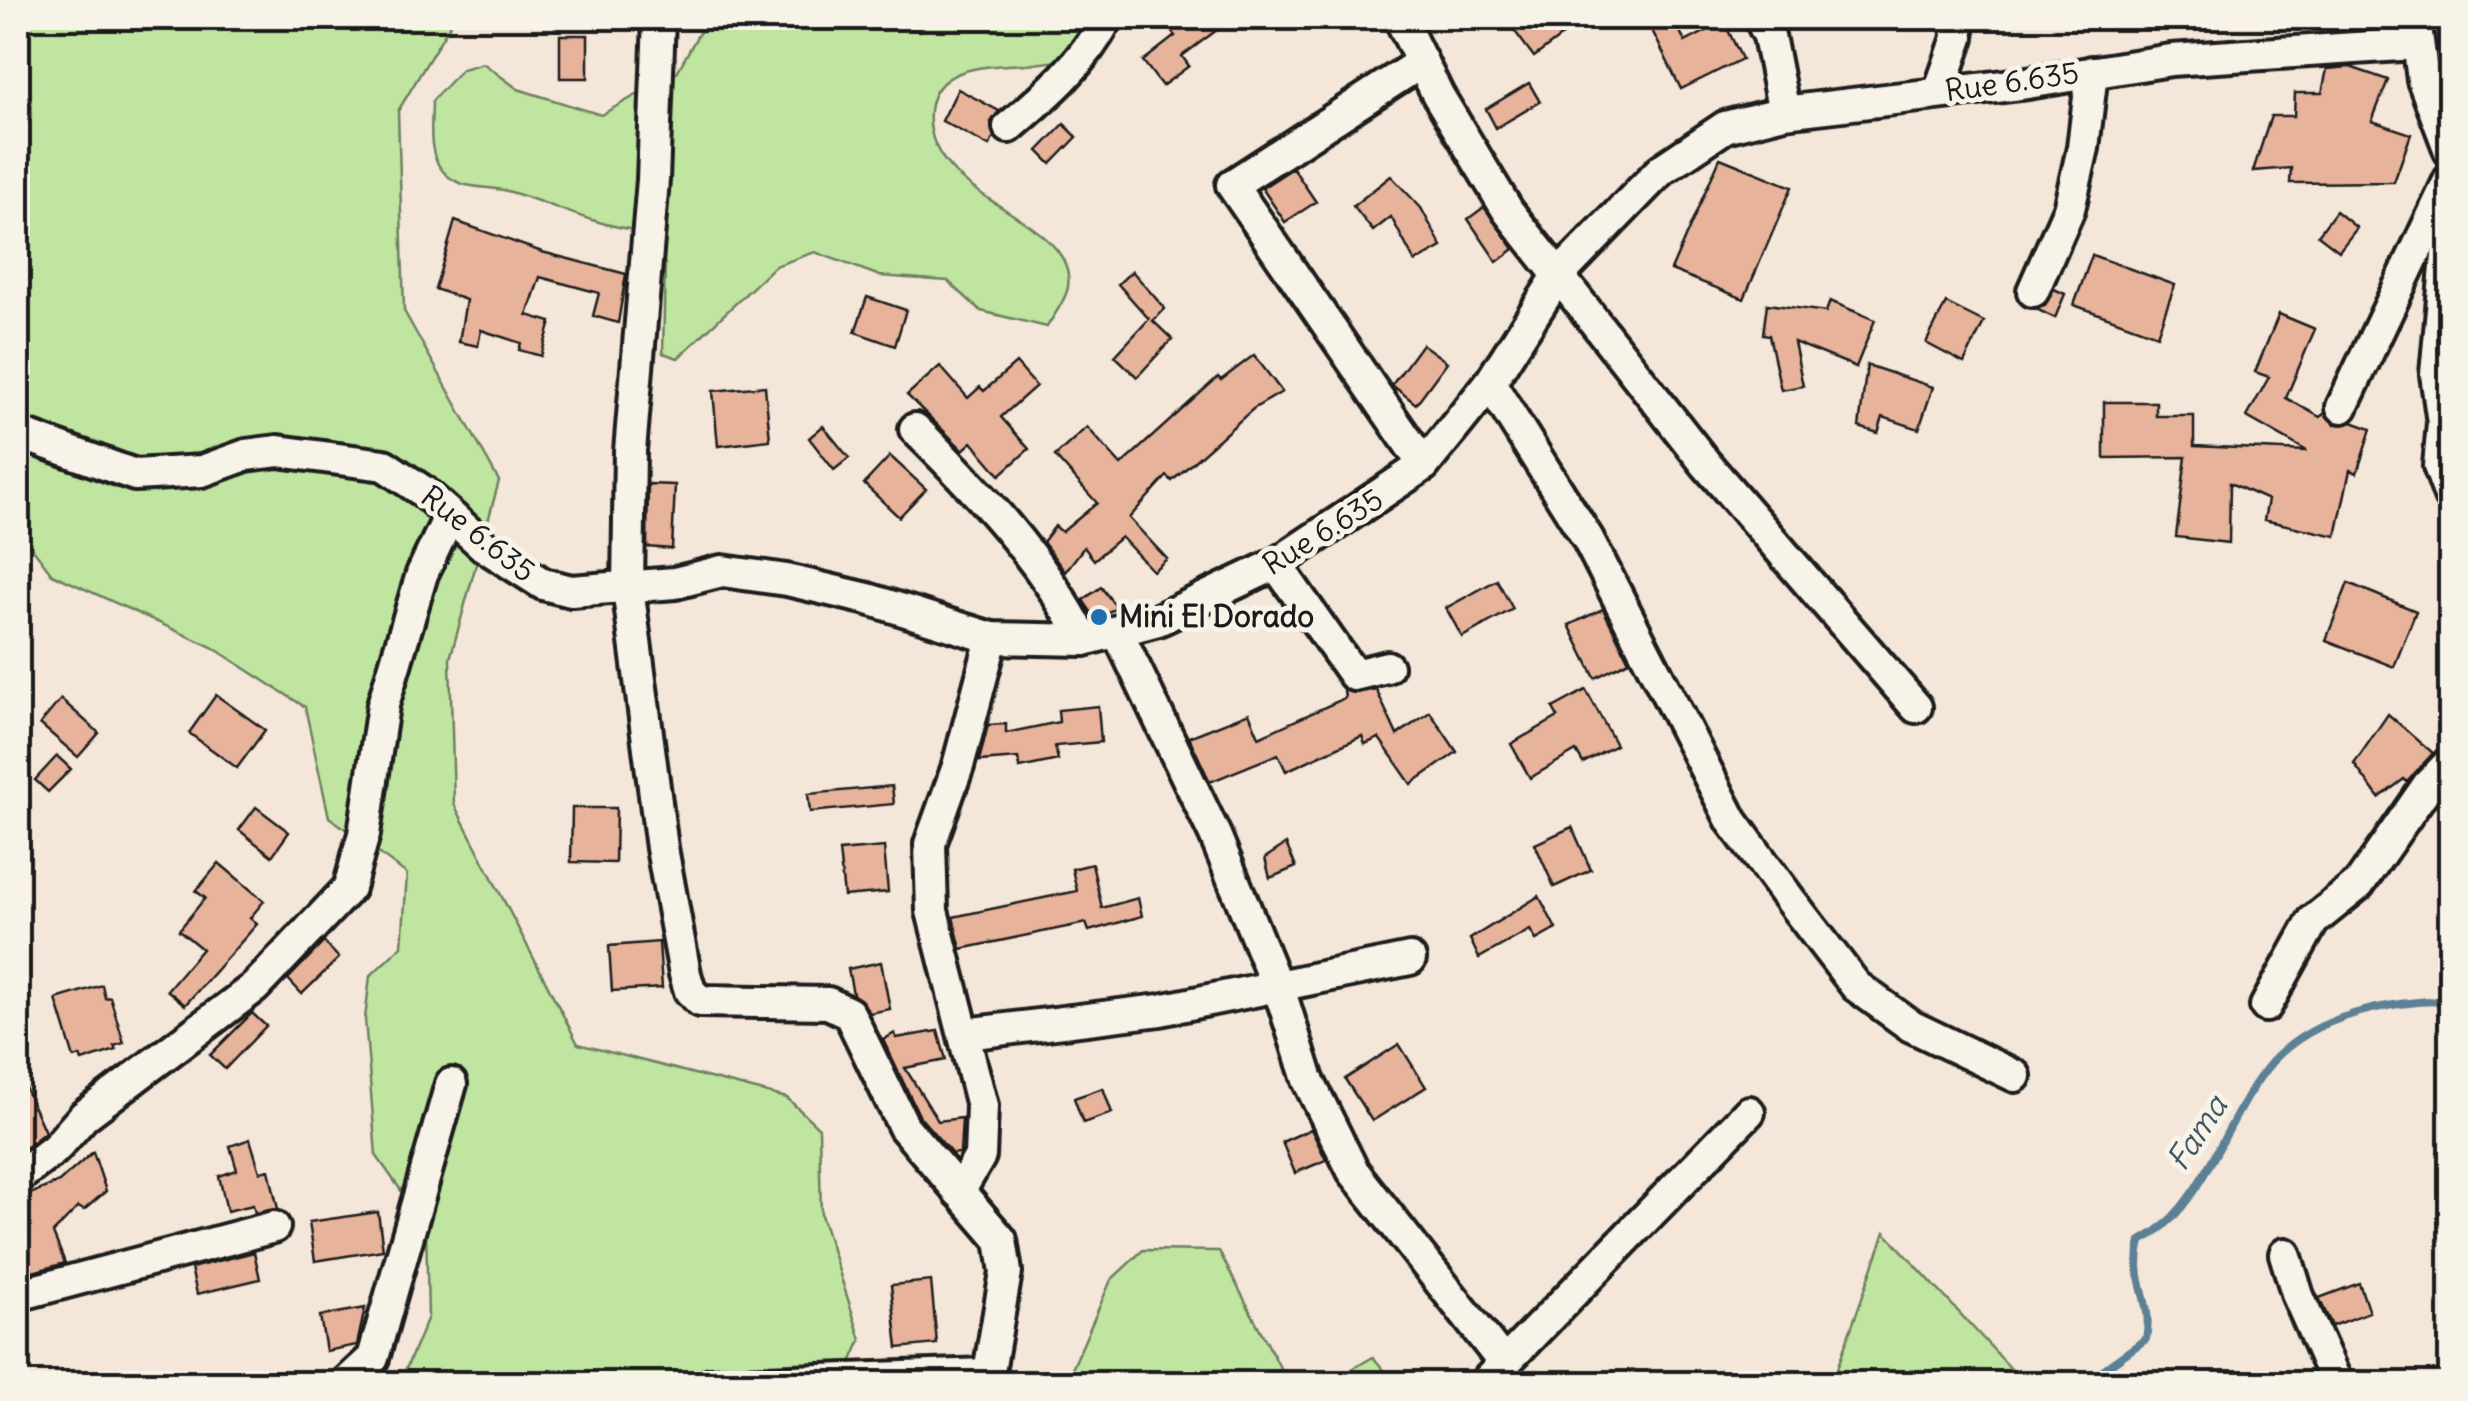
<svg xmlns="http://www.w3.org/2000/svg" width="2468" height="1401" viewBox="0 0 2468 1401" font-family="Delius,sans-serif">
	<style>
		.green { fill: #bfe5a0; stroke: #6e805e; stroke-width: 2.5 }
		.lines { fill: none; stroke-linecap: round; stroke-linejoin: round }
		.stream { stroke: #5c8196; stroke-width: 8 }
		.building { fill: #e8b39b; stroke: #1c1c1c; stroke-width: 2.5 }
		.minor-casing { stroke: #1c1c1c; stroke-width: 38 }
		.minor { stroke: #f7f3e8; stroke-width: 30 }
		.poi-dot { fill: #1f6fb2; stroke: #f7f3e8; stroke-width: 4 }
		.labels { text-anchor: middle; stroke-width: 10; stroke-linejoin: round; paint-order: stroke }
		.street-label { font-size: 30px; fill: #1c1c1c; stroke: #f7f3e8 }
		.poi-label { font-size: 30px; font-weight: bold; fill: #1c1c1c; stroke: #f7f3e8; text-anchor: start }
		.water-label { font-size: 32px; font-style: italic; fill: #415763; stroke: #f7f3e8 }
	</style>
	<rect width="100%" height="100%" fill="#f4e6d9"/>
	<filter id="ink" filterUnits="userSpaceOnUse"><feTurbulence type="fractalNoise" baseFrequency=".01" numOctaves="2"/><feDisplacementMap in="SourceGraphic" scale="20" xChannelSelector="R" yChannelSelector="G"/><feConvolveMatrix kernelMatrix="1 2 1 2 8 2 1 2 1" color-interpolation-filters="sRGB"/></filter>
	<g filter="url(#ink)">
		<!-- green -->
		<g class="green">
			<polygon points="18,18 454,18 398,111 404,311 499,481 450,659 454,804 578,1044 787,1098 819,1128 821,1215 861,1340 842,1383 400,1383 428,1317 426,1226 376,1155 365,1019 370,976 402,946 407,874 329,817 305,707 212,647 52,574 18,529 18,227 22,207 18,207"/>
			<path d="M834 18H870L920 31 929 18H1102C1094 29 1086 47 1075 54 1039 77 936 45 930 111 922 202 1078 215 1068 287 1066 300 1053 316 1047 327L981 311 948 281 880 276 815 252 775 266 678 358 663 353 665 264 635 230C587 223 553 204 507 191 485 185 458 191 442 170 427 152 432 123 432 101L462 69 483 63 518 89 601 115 677 72 699 33 718 21 763 30Z"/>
			<polygon points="1885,1232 2024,1383 1832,1383"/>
			<polygon points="1143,1250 1219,1251 1288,1383 1066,1383 1111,1280"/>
			<polygon points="1373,1357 1395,1383 1328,1383"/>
		</g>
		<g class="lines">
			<!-- stream -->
			<g class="stream">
				<polyline points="2450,931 2441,935 2439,957 2450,966"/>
				<path d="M2107 1384 2104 1369 2146 1339C2154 1299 2130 1285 2141 1241 2173 1225 2194 1193 2211 1162 2230 1130 2247 1090 2272 1062 2315 1015 2390 1000 2450 1001"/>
			</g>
		</g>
		<!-- building -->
		<g class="building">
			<polygon points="1161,18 1233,18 1182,56 1189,66 1162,86 1143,61 1175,36"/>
			<polygon points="1505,18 1586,18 1534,57"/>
			<polygon points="1646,18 1674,18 1685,42 1724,22 1742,59 1681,89"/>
			<rect x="560" y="35" width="28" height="43"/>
			<polygon points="2350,67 2388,80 2372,121 2411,134 2394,182 2290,183 2291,168 2253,171 2271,116 2294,116 2295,93 2322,93 2327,69"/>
			<polygon points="1529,83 1540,102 1496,128 1486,109"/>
			<polygon points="958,89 999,111 991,122 994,137 989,146 942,121"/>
			<polygon points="1064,124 1077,137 1051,164 1038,151"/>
			<polygon points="1720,158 1792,187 1744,299 1671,270"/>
			<polygon points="1293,168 1316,202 1285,222 1262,188"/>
			<polygon points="1391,176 1421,208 1442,247 1415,262 1391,217 1373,231 1353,206"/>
			<polygon points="1484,207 1514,249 1497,262 1468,219"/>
			<polygon points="2336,211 2357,228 2339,251 2318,235"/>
			<polygon points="455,221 542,252 626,274 618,323 593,316 599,293 540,277 527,315 551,322 541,356 519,350 521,343 481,330 478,346 459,342 466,300 435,289"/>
			<polygon points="2092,255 2175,285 2157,335 2074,305"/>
			<polygon points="1132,271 1165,309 1153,321 1172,339 1137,377 1115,356 1149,319 1118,284"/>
			<polygon points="2054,289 2065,294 2055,318 2036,309 2045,305"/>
			<polygon points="867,297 906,310 895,346 855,332"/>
			<polygon points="1830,301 1875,320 1856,367 1794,342 1803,386 1781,390 1769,335 1763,334 1767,304 1826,312"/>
			<polygon points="1946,303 1984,322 1964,363 1926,343"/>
			<polygon points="2279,314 2315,329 2286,398 2320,417 2325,413 2335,424 2352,422 2371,429 2357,473 2350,470 2336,536 2264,520 2268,500 2230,483 2229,543 2176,537 2186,457 2104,458 2104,402 2156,402 2156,416 2194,416 2194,446 2307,451 2247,417 2269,377 2255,372"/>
			<polygon points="1422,344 1447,362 1416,404 1392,385"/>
			<polygon points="1254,355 1282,392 1253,409 1172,481 1167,476 1129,518 1167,559 1153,571 1121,537 1094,560 1084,547 1065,572 1043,542 1055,526 1062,532 1097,503 1055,456 1087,427 1121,465 1218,377 1221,380"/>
			<polygon points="1016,363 1036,386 1001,417 1029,449 1000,475 972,442 963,450 907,395 940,366 968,398 980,387 984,391"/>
			<polygon points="1867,365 1933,387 1919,429 1883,417 1878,433 1859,427"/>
			<polygon points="765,386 770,440 718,446 713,391"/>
			<polygon points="823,426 849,458 834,470 809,438"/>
			<polygon points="890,456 926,489 899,517 864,484"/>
			<polygon points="648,484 675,485 672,549 647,547"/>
			<polygon points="1497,580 1513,609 1462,637 1446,608"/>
			<polygon points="2348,583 2416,611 2394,667 2326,640"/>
			<polygon points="1101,587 1117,608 1095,618 1083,600"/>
			<polygon points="1603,609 1629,661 1595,678 1569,625"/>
			<polygon points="1376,689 1397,735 1430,712 1457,752 1411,784 1379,738 1365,744 1362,736 1286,771 1278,754 1210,782 1189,737 1249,713 1259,737 1345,698 1344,690 1357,693"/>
			<polygon points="1586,690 1616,745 1583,763 1576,751 1530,778 1511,744 1558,717 1553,708"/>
			<polygon points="216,695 265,730 237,768 189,733"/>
			<polygon points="61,699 99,733 78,757 40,724"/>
			<polygon points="1098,706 1101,742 1055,746 1058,760 1020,768 1018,758 979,761 988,725 1006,724 1006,733 1059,722 1058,710"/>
			<polygon points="2388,714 2433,753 2407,782 2404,779 2379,798 2354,764"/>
			<polygon points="57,756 71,769 48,792 35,780"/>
			<polygon points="892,786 894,804 810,812 808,794"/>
			<polygon points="256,807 289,832 272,856 239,830"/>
			<polygon points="572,808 616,808 615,863 571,862"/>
			<polygon points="1572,827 1591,870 1554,887 1535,844"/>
			<polygon points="1286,844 1296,867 1270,878 1265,858"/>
			<polygon points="884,847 888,892 844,896 839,851"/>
			<polygon points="219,863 264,901 250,918 257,924 185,1005 167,990 202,949 179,930 205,898 196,891"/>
			<polygon points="1092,864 1102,908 1138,898 1142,916 1089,931 1086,923 961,949 953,917 1077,891 1072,869"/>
			<polygon points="1539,896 1556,929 1536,940 1530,930 1479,958 1470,939"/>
			<polygon points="324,942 339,958 302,994 288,979"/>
			<polygon points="659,942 662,988 612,991 609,946"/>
			<polygon points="881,962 890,1009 870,1013 853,994 848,969"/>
			<polygon points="102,985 105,998 110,997 124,1043 114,1046 116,1050 82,1061 80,1056 74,1058 56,999"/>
			<polygon points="252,1013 266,1026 225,1069 210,1055"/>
			<polygon points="938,1031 946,1060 905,1068 938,1121 962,1118 960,1153 952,1154 920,1117 883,1040 895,1033 896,1038"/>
			<polygon points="1399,1044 1426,1087 1372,1121 1345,1079"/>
			<polygon points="18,1072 45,1132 18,1154"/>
			<polygon points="1103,1088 1112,1113 1083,1123 1074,1098"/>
			<polygon points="1311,1129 1326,1160 1295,1173 1282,1142"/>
			<polygon points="250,1139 260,1172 269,1170 278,1209 255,1213 253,1205 227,1211 219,1176 237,1170 230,1146"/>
			<polygon points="93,1152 106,1191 84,1210 78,1207 53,1233 65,1263 33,1272 18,1234 18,1199 59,1182"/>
			<polygon points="378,1212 383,1250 315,1261 309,1222"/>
			<polygon points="254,1252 260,1279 197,1294 191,1268"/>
			<polygon points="931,1281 937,1344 898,1348 891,1285"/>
			<polygon points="2359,1283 2369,1312 2332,1326 2319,1298"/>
			<polygon points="365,1308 357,1345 326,1351 320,1316"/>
		</g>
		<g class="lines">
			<!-- minor casing -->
			<g class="minor-casing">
				<g id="minor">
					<polyline points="659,18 653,180 630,451 628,588 662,848 685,974 690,991 700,1001 828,1003 849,1013 904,1127 1001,1240 1006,1272 987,1384"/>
					<polyline points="1400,18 1438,95 1508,211 1706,464 1916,707"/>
					<polyline points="1760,18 1769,36 1784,112"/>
					<polyline points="2415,18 2423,80 2450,151"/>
					<polyline points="1422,62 1232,185 1424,465"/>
					<polyline points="1939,92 1958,38 1957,18"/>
					<path d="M1009 127C1049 93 1083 64 1107 18"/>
					<polyline points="2450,224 2436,374 2443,423 2439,466 2450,496"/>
					<polyline points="2033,291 2069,209 2083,148 2092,72"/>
					<polyline points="1490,383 1588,539 1732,821 1790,900 1856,986 1911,1026 2015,1076"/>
					<polyline points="2342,407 2450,179"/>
					<path d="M915 429C981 494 1041 558 1084 640"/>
					<polyline points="18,433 135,475 202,471 246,455 278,451 384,465 424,492 484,546 543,584 571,591 675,583 722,571 787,580 868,599 992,638 1084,640 1158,620 1276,564 1424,465 1490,383 1558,276 1661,170 1725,127 1784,112 2021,84 2171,60 2416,44"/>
					<polyline points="1276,564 1354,675 1387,667"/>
					<polyline points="1118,633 1215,835 1284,1004 1308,1080 1353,1171 1504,1363"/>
					<polyline points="2266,1006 2313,921 2359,884 2428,785 2450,762"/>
					<polyline points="966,1034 1160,1010 1410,959"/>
					<polyline points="18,1177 55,1149 84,1116 255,987 349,888 364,834 383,705 422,574 449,517"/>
					<polyline points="959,1192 980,1156 982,1106 932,911 930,844 958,766 992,638"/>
					<polyline points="2285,1254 2298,1296 2337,1384"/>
					<polyline points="18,1295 274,1227"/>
					<polyline points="345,1384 373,1358 451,1084"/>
					<polyline points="711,1384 987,1374"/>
					<polyline points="1484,1384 1749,1112"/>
				</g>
			</g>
			<!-- minor -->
			<use href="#minor" class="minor"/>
		</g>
	</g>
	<!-- markers -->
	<circle class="poi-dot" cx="1099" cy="617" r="10"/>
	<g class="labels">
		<!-- street labels -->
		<g class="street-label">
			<text transform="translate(2012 82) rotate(-8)" y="10">Rue 6.635</text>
			<text transform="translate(1323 532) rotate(-32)" y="10">Rue 6.635</text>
			<text transform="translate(478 534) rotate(38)" y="10">Rue 6.635</text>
		</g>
		<!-- poi labels -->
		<g class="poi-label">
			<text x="1119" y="627">Mini El Dorado</text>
		</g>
		<!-- water labels -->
		<g class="water-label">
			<text transform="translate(2197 1133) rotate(-57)" y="11">Fama</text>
		</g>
	</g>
	<!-- margin -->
	<rect width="2468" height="1401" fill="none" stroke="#f7f3e8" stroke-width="60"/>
	<rect x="30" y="30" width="2408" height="1341" fill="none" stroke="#1c1c1c" stroke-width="4" filter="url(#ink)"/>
</svg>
